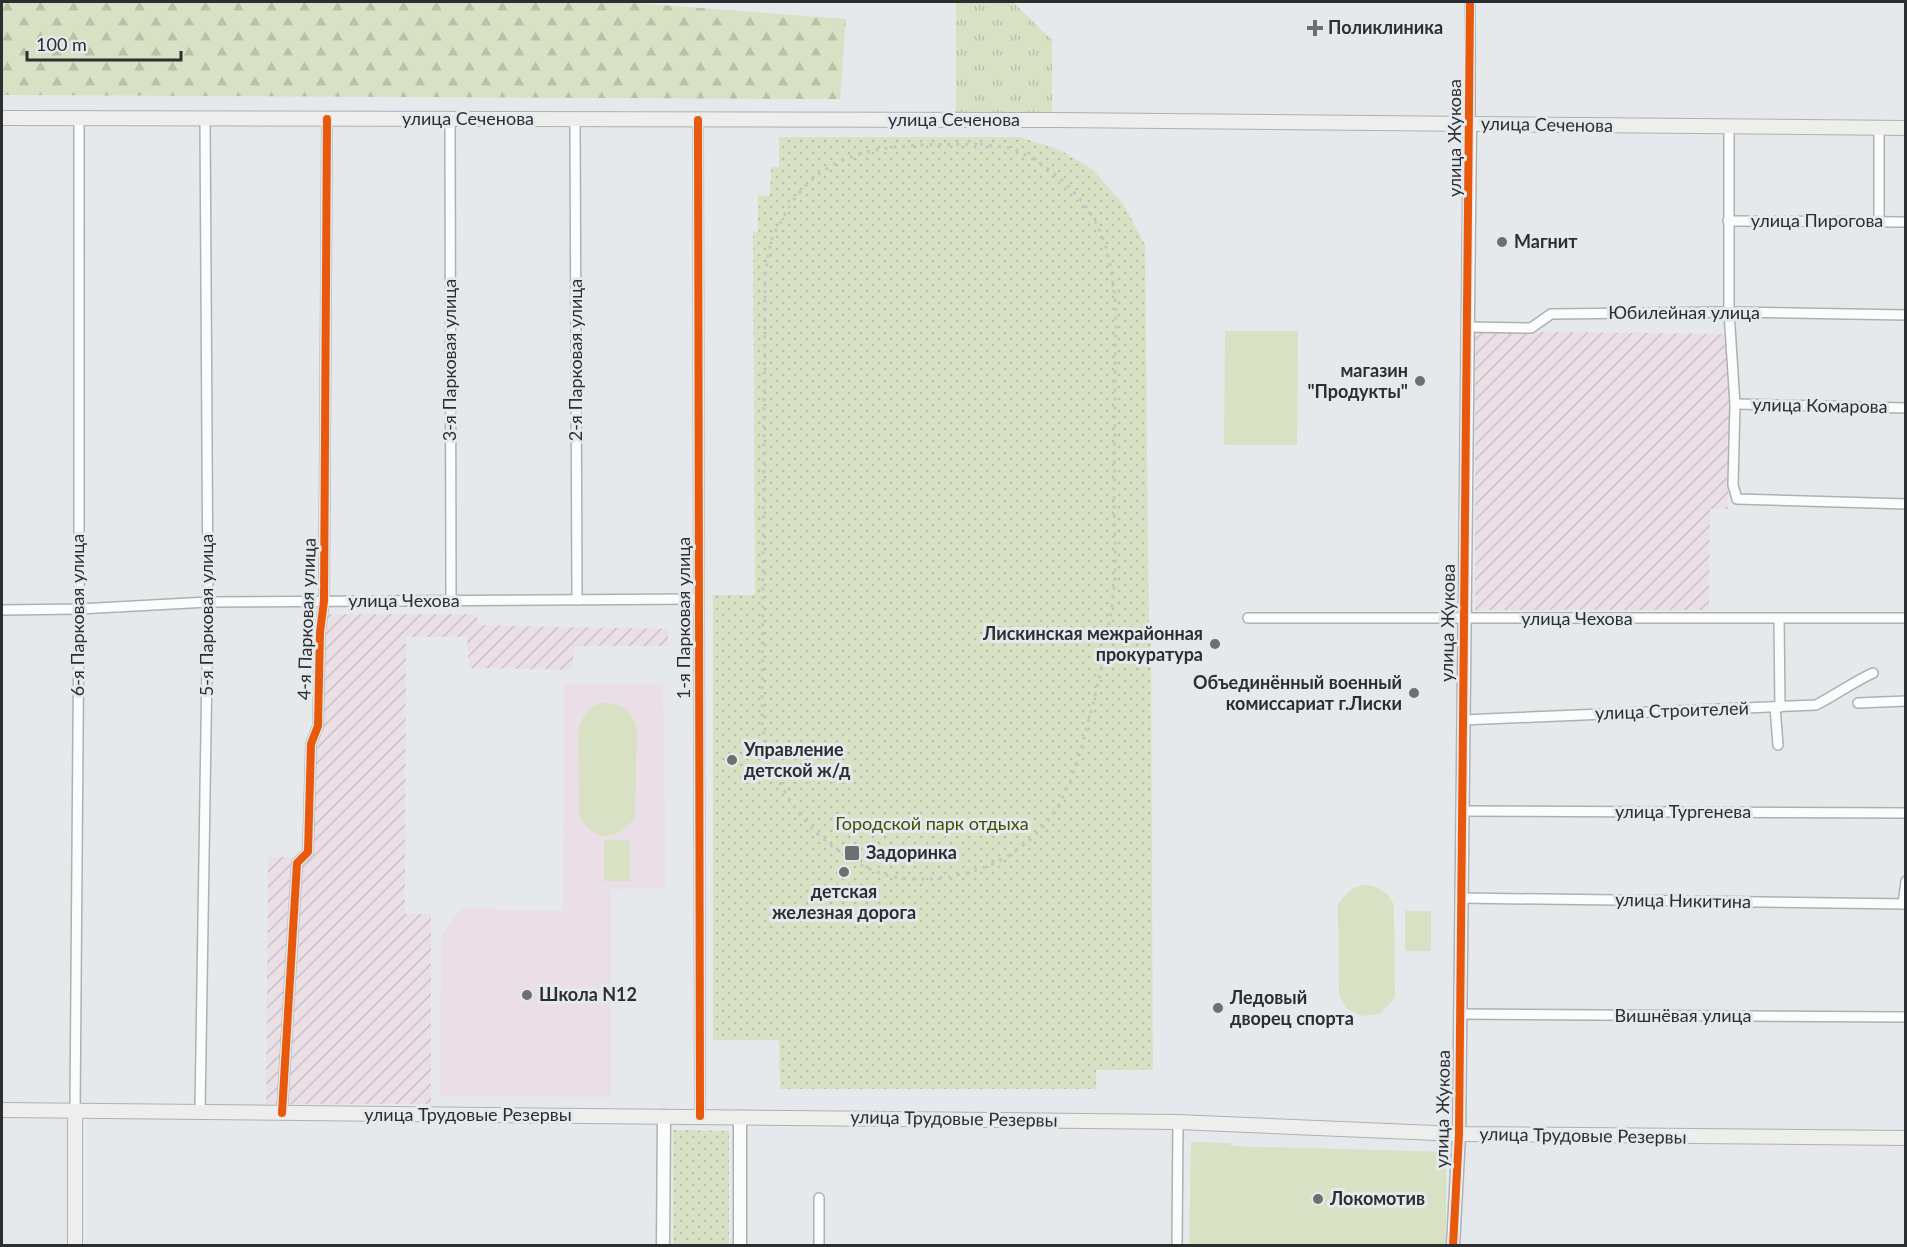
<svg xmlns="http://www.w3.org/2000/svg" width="1907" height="1247" viewBox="0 0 1907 1247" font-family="Lato,sans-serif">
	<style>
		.industrial { fill: url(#industrial-furrows) }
		.education { fill: #eadfe7 }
		.grass { fill: url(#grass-tufts) }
		.forest { fill: url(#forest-firs) }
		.park { fill: url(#park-dots) }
		.pitch { fill: #d8e1c4 }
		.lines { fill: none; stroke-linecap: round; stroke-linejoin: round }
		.minor-casing { stroke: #aeb0b2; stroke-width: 12 }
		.tertiary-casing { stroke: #aeb0b2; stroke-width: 15 }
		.secondary-casing { stroke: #aeb0b2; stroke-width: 16 }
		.minor { stroke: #fbfcfc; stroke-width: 9 }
		.tertiary { stroke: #fbfcfc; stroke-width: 12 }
		.secondary { stroke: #eeeeec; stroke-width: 14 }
		.rail { stroke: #c5c5c6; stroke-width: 3; stroke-dasharray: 3 6; stroke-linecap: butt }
		.cycleway-casing { stroke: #e4e9ed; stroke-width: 11 }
		.cycleway { stroke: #e8590c; stroke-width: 8 }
		.poi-dot { fill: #6d6f71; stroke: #e4e9ed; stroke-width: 2 }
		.labels { text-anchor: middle; stroke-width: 6; stroke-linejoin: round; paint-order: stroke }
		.poi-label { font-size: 18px; font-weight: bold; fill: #2c2e30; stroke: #e4e9ed; text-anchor: start }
		.street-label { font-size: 18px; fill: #2c2e30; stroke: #e4e9ed }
		.park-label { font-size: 18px; fill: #424e02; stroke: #e4e9ed }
	</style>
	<defs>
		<pattern id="industrial-furrows" width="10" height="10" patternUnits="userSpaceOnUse" patternTransform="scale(1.5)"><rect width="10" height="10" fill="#ebdfe6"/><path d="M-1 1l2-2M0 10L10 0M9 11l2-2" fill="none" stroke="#cac0c6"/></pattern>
		<pattern id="grass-tufts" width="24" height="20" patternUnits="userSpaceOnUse" patternTransform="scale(1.5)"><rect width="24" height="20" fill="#d8e1c4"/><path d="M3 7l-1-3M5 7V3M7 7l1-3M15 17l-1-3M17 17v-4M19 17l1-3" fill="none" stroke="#bac1a9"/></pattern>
		<pattern id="forest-firs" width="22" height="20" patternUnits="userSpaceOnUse" patternTransform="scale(1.5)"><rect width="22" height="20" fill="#d8e1c4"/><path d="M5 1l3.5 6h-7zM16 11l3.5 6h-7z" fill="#bac1a9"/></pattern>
		<pattern id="park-dots" width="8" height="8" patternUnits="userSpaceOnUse" patternTransform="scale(1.5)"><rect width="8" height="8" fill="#d8e1c4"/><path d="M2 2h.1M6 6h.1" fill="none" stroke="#bac1a9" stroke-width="1.8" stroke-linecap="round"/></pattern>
	</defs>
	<rect width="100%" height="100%" fill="#e6e9eb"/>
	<!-- industrial -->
	<g class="industrial">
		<polygon points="1475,331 1730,334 1728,509 1710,509 1709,610 1475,610"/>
		<polygon points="316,614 477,614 478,625 668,629 668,646 574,646 572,670 469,668 467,637 406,637 405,914 431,914 431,1104 266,1104 268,857 313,857"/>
	</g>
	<!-- education -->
	<polygon class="education" points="663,683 666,888 611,889 611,1097 440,1096 441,936 461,908 563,911 564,684"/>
	<!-- grass -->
	<polygon class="grass" points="956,2 1013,2 1052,40 1052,113 956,113"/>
	<!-- forest -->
	<polygon class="forest" points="2,2 621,2 846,19 840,99 2,95"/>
	<!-- park -->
	<g class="park">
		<polygon points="779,137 1019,137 1060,150 1092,169 1124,205 1145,245 1149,643 1151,643 1153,1070 1096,1070 1096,1089 780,1089 779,1040 713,1040 713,595 755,595 753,232 758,232 758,196 770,195 771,167 779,167"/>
		<polygon points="673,1130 729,1131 729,1245 673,1245"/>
	</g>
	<!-- pitch -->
	<g class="pitch">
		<polygon points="1225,331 1298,331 1297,445 1224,445"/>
		<path d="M601 703C620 702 634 711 637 731L635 817C619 842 591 843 579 814L578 733C581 718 586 709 601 703Z"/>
		<rect x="604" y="840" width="26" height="41"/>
		<path d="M1364 885C1378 886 1388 892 1394 905L1395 995 1392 1002 1379 1014 1361 1016 1346 1008 1339 995 1338 906C1343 895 1352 887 1364 885Z"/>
		<rect x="1405" y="911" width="26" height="40"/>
		<polygon points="1191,1142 1231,1143 1231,1146 1446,1152 1446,1245 1189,1245"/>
	</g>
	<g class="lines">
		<!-- minor casing -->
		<g class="minor-casing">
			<g id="minor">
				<polyline points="1470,2 1470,124"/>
				<polyline points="450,119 451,601"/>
				<polyline points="575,119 577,600"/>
				<polyline points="698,120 700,1116"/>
				<polyline points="1729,126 1729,312 1735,404 1733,485 1737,499 1906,504"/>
				<polyline points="1879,128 1879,222"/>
				<polyline points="1728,221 1906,222"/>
				<polyline points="1467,327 1531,328 1551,314 1729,312 1906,315"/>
				<polyline points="1735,404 1906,408"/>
				<polyline points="2,610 79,609 208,602 698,599"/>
				<polyline points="1248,618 1906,618"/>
				<polyline points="1779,619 1780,707"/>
				<polyline points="1858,703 1906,701"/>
				<polyline points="1775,707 1778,745"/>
				<path d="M1462 720 1816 705C1836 695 1853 682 1873 673"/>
				<polyline points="1461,811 1906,813"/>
				<polyline points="1461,898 1906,904"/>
				<polyline points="1903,904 1906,881"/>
				<polyline points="1460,1014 1906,1017"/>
				<polyline points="75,1111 79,609 79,118"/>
				<polyline points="200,1112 208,602 205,118"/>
				<polyline points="282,1113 297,863 308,852 311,744 318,726 320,632 324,601 327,119"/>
				<polyline points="819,1246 819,1198"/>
				<polyline points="1177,1246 1178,1122"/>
			</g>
		</g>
		<!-- tertiary casing -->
		<g class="tertiary-casing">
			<g id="tertiary">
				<polyline points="663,1246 664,1116"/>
				<polyline points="740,1246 740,1117"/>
				<polyline points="1453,1246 1459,1134 1470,124"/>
			</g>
		</g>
		<!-- secondary casing -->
		<g class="secondary-casing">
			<g id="secondary">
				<polyline points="2,118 1057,120 1906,128"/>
				<polyline points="2,1110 1178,1122 1459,1134 1906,1138"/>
				<polyline points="75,1246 75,1111"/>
			</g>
		</g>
		<!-- minor -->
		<use href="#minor" class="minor"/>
		<!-- tertiary -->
		<use href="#tertiary" class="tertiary"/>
		<!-- secondary -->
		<use href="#secondary" class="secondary"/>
		<!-- rail -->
		<path class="rail" d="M980 144C992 146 1009 146 1020 152 1055 169 1088 200 1102 236 1111 258 1113 285 1116 309 1115 371 1115 434 1114 497 1114 527 1117 558 1114 588 1109 634 1100 679 1088 723 1079 754 1072 785 1054 813 1034 842 1003 863 970 872 934 882 896 883 863 866 806 836 770 785 762 722L765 274C767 264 768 253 771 242 773 234 779 226 783 218 823 139 903 145 980 144Z"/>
		<!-- cycleway casing -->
		<g class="cycleway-casing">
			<g id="cycleway">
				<polyline points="698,120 700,1116"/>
				<polyline points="282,1113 297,863 308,852 311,744 318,726 320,632 324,601 327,119"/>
				<polyline points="1453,1246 1459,1134 1470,2"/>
			</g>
		</g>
		<!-- cycleway -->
		<use href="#cycleway" class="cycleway"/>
	</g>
	<!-- markers -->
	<g class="poi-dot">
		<path d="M1312 19h6v6h6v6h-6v6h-6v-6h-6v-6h6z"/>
		<circle cx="1502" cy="242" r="6"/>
		<circle cx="1420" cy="381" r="6"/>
		<circle cx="1215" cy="644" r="6"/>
		<circle cx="1414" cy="693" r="6"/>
		<circle cx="732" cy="760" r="6"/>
		<rect x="844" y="845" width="16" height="16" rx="3"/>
		<circle cx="844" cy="872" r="6"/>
		<circle cx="527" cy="995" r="6"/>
		<circle cx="1218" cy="1008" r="6"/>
		<circle cx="1318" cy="1199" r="6"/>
	</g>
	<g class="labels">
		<!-- poi labels -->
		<g class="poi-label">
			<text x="1328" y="34">Поликлиника</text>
			<text x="1514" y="248">Магнит</text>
			<text x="1408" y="377" text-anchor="end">магазин<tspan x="1408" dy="21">"Продукты"</tspan></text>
			<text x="1203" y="640" text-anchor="end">Лискинская межрайонная<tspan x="1203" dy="21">прокуратура</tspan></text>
			<text x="1402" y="689" text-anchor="end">Объединённый военный<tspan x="1402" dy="21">комиссариат г.Лиски</tspan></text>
			<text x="744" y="756">Управление<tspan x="744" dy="21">детской ж/д</tspan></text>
			<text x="866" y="859">Задоринка</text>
			<text x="844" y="898" text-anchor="middle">детская<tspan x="844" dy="21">железная дорога</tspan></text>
			<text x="539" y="1001">Школа N12</text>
			<text x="1230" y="1004">Ледовый<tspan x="1230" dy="21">дворец спорта</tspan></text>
			<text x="1330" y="1205">Локомотив</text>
		</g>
		<!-- street labels -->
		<g class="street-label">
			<text x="468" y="125">улица Сеченова</text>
			<text x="954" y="126">улица Сеченова</text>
			<text transform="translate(1547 125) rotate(1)" y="6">улица Сеченова</text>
			<text transform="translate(1455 138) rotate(-90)" y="6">улица Жукова</text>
			<text x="1817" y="227">улица Пирогова</text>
			<text x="1684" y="319">Юбилейная улица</text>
			<text transform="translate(450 360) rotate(-90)" y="6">3-я Парковая улица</text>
			<text transform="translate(576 360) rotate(-90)" y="6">2-я Парковая улица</text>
			<text transform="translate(1820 406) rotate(1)" y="6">улица Комарова</text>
			<text x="404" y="607">улица Чехова</text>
			<text transform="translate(78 615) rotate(-90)" y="6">6-я Парковая улица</text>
			<text transform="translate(207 615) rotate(-90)" y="6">5-я Парковая улица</text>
			<text transform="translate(684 618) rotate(-90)" y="6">1-я Парковая улица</text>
			<text transform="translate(307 619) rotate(-88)" y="6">4-я Парковая улица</text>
			<text x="1577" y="625">улица Чехова</text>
			<text transform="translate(1448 623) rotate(-89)" y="6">улица Жукова</text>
			<text transform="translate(1672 711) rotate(-2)" y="6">улица Строителей</text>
			<text x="1683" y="818">улица Тургенева</text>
			<text transform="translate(1683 901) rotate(1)" y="6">улица Никитина</text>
			<text x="1683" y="1022">Вишнёвая улица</text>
			<text transform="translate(1443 1109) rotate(-89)" y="6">улица Жукова</text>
			<text x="468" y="1121">улица Трудовые Резервы</text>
			<text transform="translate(954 1119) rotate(1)" y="6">улица Трудовые Резервы</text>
			<text transform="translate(1583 1136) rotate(1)" y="6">улица Трудовые Резервы</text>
		</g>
		<!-- park labels -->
		<g class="park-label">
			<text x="932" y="830">Городской парк отдыха</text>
		</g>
	</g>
	<!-- border -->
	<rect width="1907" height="1247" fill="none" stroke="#2c2e30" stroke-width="6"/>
	<!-- scale -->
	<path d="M27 51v9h154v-9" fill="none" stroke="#2c2e30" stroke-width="3"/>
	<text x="36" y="51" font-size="18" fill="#2c2e30" stroke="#e4e9ed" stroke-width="4.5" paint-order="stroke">100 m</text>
</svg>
